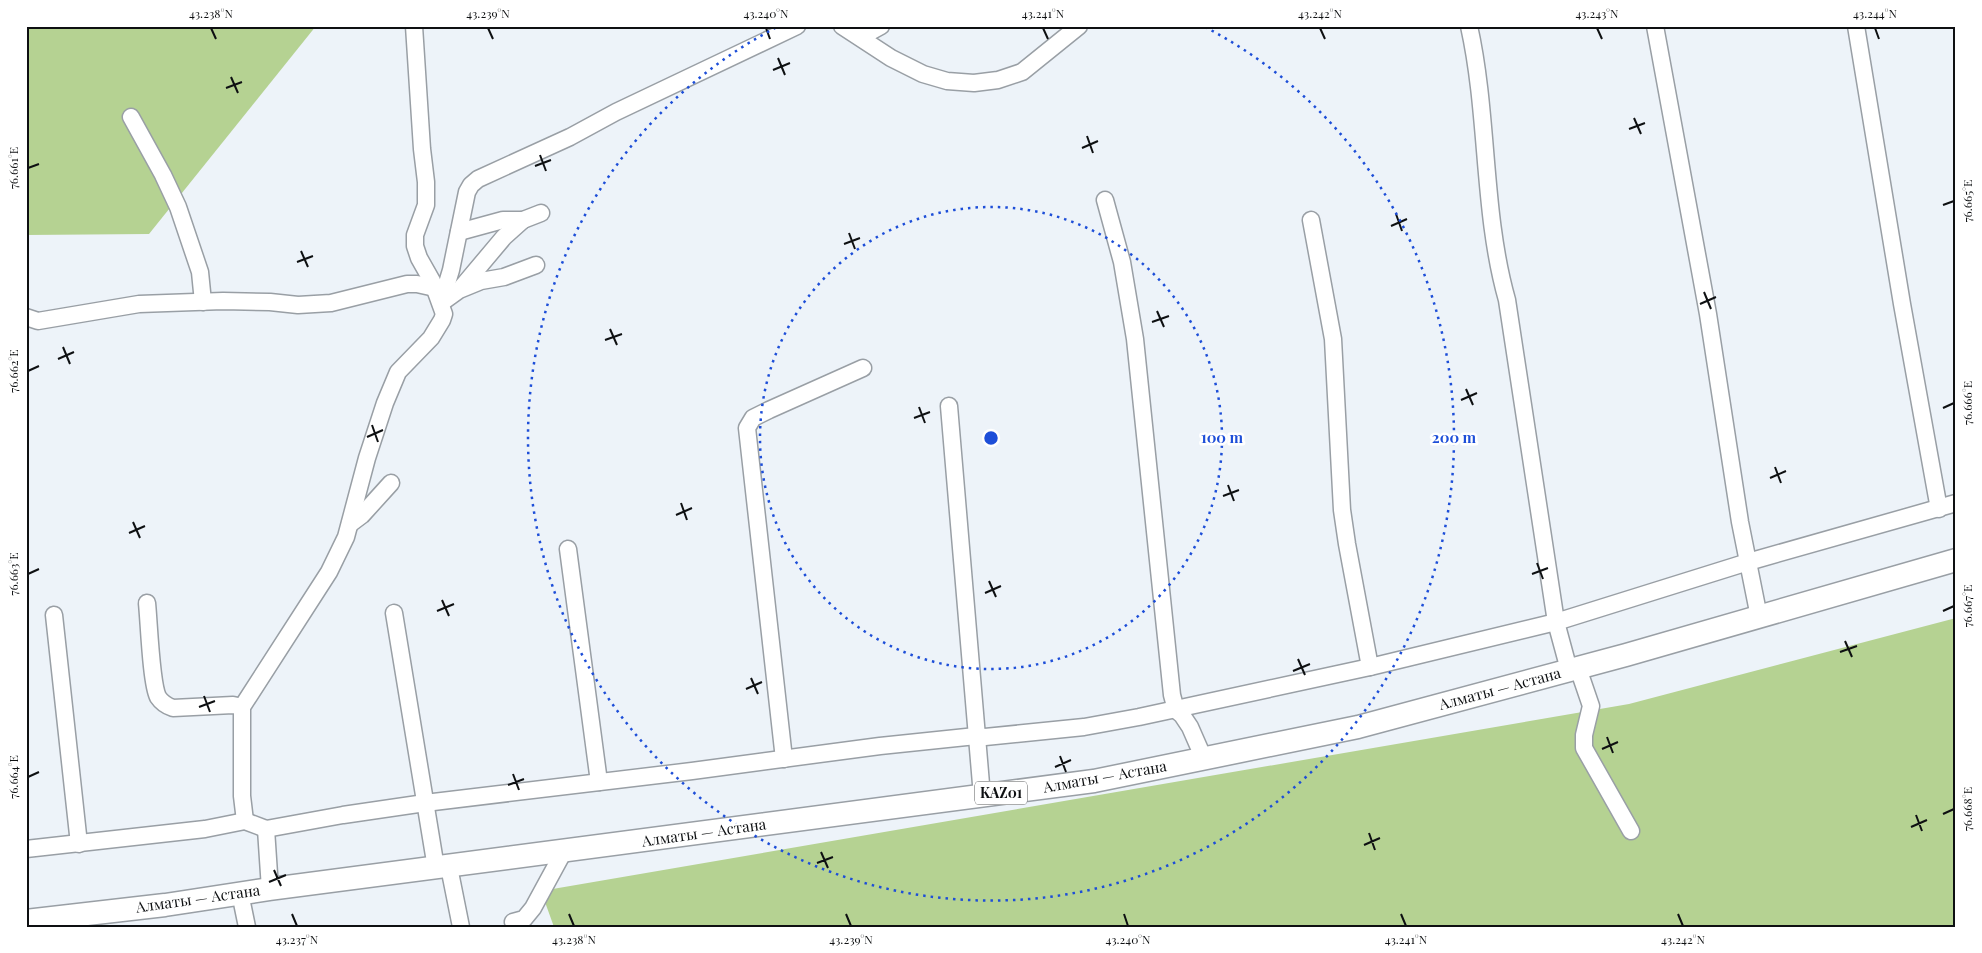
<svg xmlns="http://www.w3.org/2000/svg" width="1982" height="953" viewBox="0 0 1982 953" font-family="'Playfair Display',serif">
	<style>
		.green { fill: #b5d292 }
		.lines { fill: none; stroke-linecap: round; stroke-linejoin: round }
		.minor-casing { stroke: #999fa5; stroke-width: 19 }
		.highway-casing { stroke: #999fa5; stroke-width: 25 }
		.minor { stroke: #fff; stroke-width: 16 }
		.highway { stroke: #fff; stroke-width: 22 }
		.ticks { fill: none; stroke: #0e1012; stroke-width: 2 }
		.ring { fill: none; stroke: #1d4ed8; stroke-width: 2.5; stroke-dasharray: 2.5 5 }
		.labels { text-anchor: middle; stroke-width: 5; stroke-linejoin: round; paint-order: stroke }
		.shield { fill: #fff; stroke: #565859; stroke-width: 1 }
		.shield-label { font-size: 14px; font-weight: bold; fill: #0e1012 }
		.street-label { font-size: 15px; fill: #0e1012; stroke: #fff }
		.centre { fill: #1d4ed8; stroke: #fff; stroke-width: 2.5 }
		.ring-label { font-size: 15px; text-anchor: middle; font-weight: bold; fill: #1d4ed8; stroke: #fff; stroke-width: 5; stroke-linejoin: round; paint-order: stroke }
		.neatline { fill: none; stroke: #0e1012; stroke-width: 2 }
		.ticks-label { font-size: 12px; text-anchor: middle; fill: #0e1012 }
	</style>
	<rect width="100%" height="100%" fill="#edf3f9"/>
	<!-- green -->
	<g class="green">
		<polygon points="26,26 316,26 149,234 26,235"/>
		<polygon points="1956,618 1956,927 554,927 541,891 1629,704"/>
	</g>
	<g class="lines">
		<!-- minor casing -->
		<g class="minor-casing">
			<g id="minor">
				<polyline points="842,26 891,58 923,74 947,81 974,83 998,80 1022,72 1079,26"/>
				<path d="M1469 26C1489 116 1482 212 1507 300L1556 622 1569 670"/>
				<polyline points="1655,26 1708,314 1740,522 1759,617"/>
				<polyline points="1856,26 1902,304 1939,509"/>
				<polyline points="853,32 870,32 881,26"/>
				<polyline points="131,117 163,175 178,207 200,272 203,302"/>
				<polyline points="1105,200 1122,262 1135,339 1172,695 1176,710 1182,715 1190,727 1204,759"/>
				<polyline points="1311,220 1333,339 1342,510 1347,544 1370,667"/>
				<polyline points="459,232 503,220 523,220 541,213"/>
				<polyline points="462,287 504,237 523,220"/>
				<polyline points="441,303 451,270 467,192 471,185 478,179 570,137 616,112 797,26"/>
				<polyline points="441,303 459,290 481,281 504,277 536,265"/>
				<polyline points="26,317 38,321 139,304 223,301 270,302 298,305 331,303 407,284 417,284 435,288"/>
				<polyline points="949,406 982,796"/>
				<polyline points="350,524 362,515 391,483"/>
				<polyline points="568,549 599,782"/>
				<path d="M147 603C149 622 151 683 158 697 162 703 167 706 173 708L233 705 242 707"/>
				<polyline points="394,613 436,868"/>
				<polyline points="54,615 79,844"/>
				<polyline points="1578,668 1591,706 1584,735 1584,748 1631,831"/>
				<polyline points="784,759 747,428 753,418 769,410 863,368"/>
				<polyline points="245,821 242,796 242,707 329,572 346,537 367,458 385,403 398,372 431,338 442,320 444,314 432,281 419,258 415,246 415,235 426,205 426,182 422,149 414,26"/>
				<polyline points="266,829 270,889"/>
				<polyline points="26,849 205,829 245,821 266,829 343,815 425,803 692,771 880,746 976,736 985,737 1084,727 1139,717 1370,667 1556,622 1748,562 1956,503"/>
				<polyline points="449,867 461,927"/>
				<polyline points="240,893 247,927"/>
				<polyline points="513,922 524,919 533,908 564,851"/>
			</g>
		</g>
		<!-- highway casing -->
		<g class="highway-casing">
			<polyline id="highway" points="26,921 165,905 270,889 1094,781 1358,727 1626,655 1956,560"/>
		</g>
		<!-- minor -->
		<use href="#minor" class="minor"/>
		<!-- highway -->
		<use href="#highway" class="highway"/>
	</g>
	<!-- ticks -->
	<path class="ticks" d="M211 28 216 39M488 28 493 39M766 28 770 39M1043 28 1048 39M1320 28 1325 39M1597 28 1602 39M1875 28 1879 39M778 58 785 75M773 70 790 63M231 77 238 93M226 88 242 82M1634 118 1641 134M1629 129 1645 123M1087 136 1093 153M1082 148 1098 141M540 155 546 171M535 166 551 160M28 168 39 164M1943 205 1954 201M1396 214 1402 231M1391 226 1407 219M849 233 855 249M844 244 860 238M301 251 308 267M297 262 313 256M1704 292 1711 309M1700 304 1716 297M1157 311 1164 327M1152 322 1169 316M610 329 617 345M605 340 622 334M63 347 70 364M58 359 74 352M28 371 39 366M1466 389 1473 405M1461 400 1477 393M919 407 925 423M1943 408 1954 403M914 418 930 412M372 425 378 442M367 437 383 430M1775 467 1781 483M1770 478 1786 471M1228 485 1234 501M1223 496 1239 490M681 503 687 520M676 515 692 508M133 522 140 538M129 533 145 526M1537 563 1543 579M28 574 39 569M1532 574 1548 568M989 581 996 597M985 593 1001 586M442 600 449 616M437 611 454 604M1943 611 1954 606M1845 641 1852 657M1840 652 1857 646M1298 659 1305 675M1293 671 1310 664M751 678 758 694M746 689 762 682M204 696 210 712M199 707 215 701M1607 737 1613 753M1602 749 1618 742M1060 756 1066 772M1055 767 1071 760M513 774 519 790M28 777 39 772M508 785 524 779M1943 814 1954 809M1916 815 1922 831M1911 827 1927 820M1369 833 1375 850M1364 845 1380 838M821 852 828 868M817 863 833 857M274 870 281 886M269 882 286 875M292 914 297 926M569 914 574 926M846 914 851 926M1124 914 1128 926M1401 914 1406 926M1678 914 1683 926"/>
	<!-- distance rings -->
	<g class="ring">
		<circle cx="991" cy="438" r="231"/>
		<path d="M1205 27A463 463 0 1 1 777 27"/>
	</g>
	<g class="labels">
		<!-- shield labels -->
		<rect class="shield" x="975" y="781.5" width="52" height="23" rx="4"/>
		<g class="shield-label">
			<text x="1001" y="798">KАZ01</text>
		</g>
		<!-- street labels -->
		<g class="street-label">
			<text transform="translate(1500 689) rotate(-15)" y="5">Алматы — Астана</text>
			<text transform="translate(1105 777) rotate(-10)" y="5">Алматы — Астана</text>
			<text transform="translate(704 833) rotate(-8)" y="5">Алматы — Астана</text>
			<text transform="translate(198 899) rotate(-8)" y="5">Алматы — Астана</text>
		</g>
	</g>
	<circle cx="991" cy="438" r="8" class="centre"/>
	<g class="ring-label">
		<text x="1222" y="443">100 m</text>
		<text x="1454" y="443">200 m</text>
	</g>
	<!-- border -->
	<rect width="1982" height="953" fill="none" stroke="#ffffff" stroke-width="55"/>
	<rect x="28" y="28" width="1926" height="898" class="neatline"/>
	<g class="ticks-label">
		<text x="211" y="18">43.238°N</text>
		<text x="488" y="18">43.239°N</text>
		<text x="766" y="18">43.240°N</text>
		<text x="1043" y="18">43.241°N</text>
		<text x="1320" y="18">43.242°N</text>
		<text x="1597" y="18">43.243°N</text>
		<text x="1875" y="18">43.244°N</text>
		<text transform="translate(14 168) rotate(-90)" y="4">76.661°E</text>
		<text transform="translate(1968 201) rotate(-90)" y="4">76.665°E</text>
		<text transform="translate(14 371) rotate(-90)" y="4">76.662°E</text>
		<text transform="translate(1968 403) rotate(-90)" y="4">76.666°E</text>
		<text transform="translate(14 574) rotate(-90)" y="4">76.663°E</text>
		<text transform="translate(1968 606) rotate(-90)" y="4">76.667°E</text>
		<text transform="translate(14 777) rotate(-90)" y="4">76.664°E</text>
		<text transform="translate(1968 809) rotate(-90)" y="4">76.668°E</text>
		<text x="297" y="944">43.237°N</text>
		<text x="574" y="944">43.238°N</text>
		<text x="851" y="944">43.239°N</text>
		<text x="1128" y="944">43.240°N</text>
		<text x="1406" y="944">43.241°N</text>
		<text x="1683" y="944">43.242°N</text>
	</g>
</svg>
